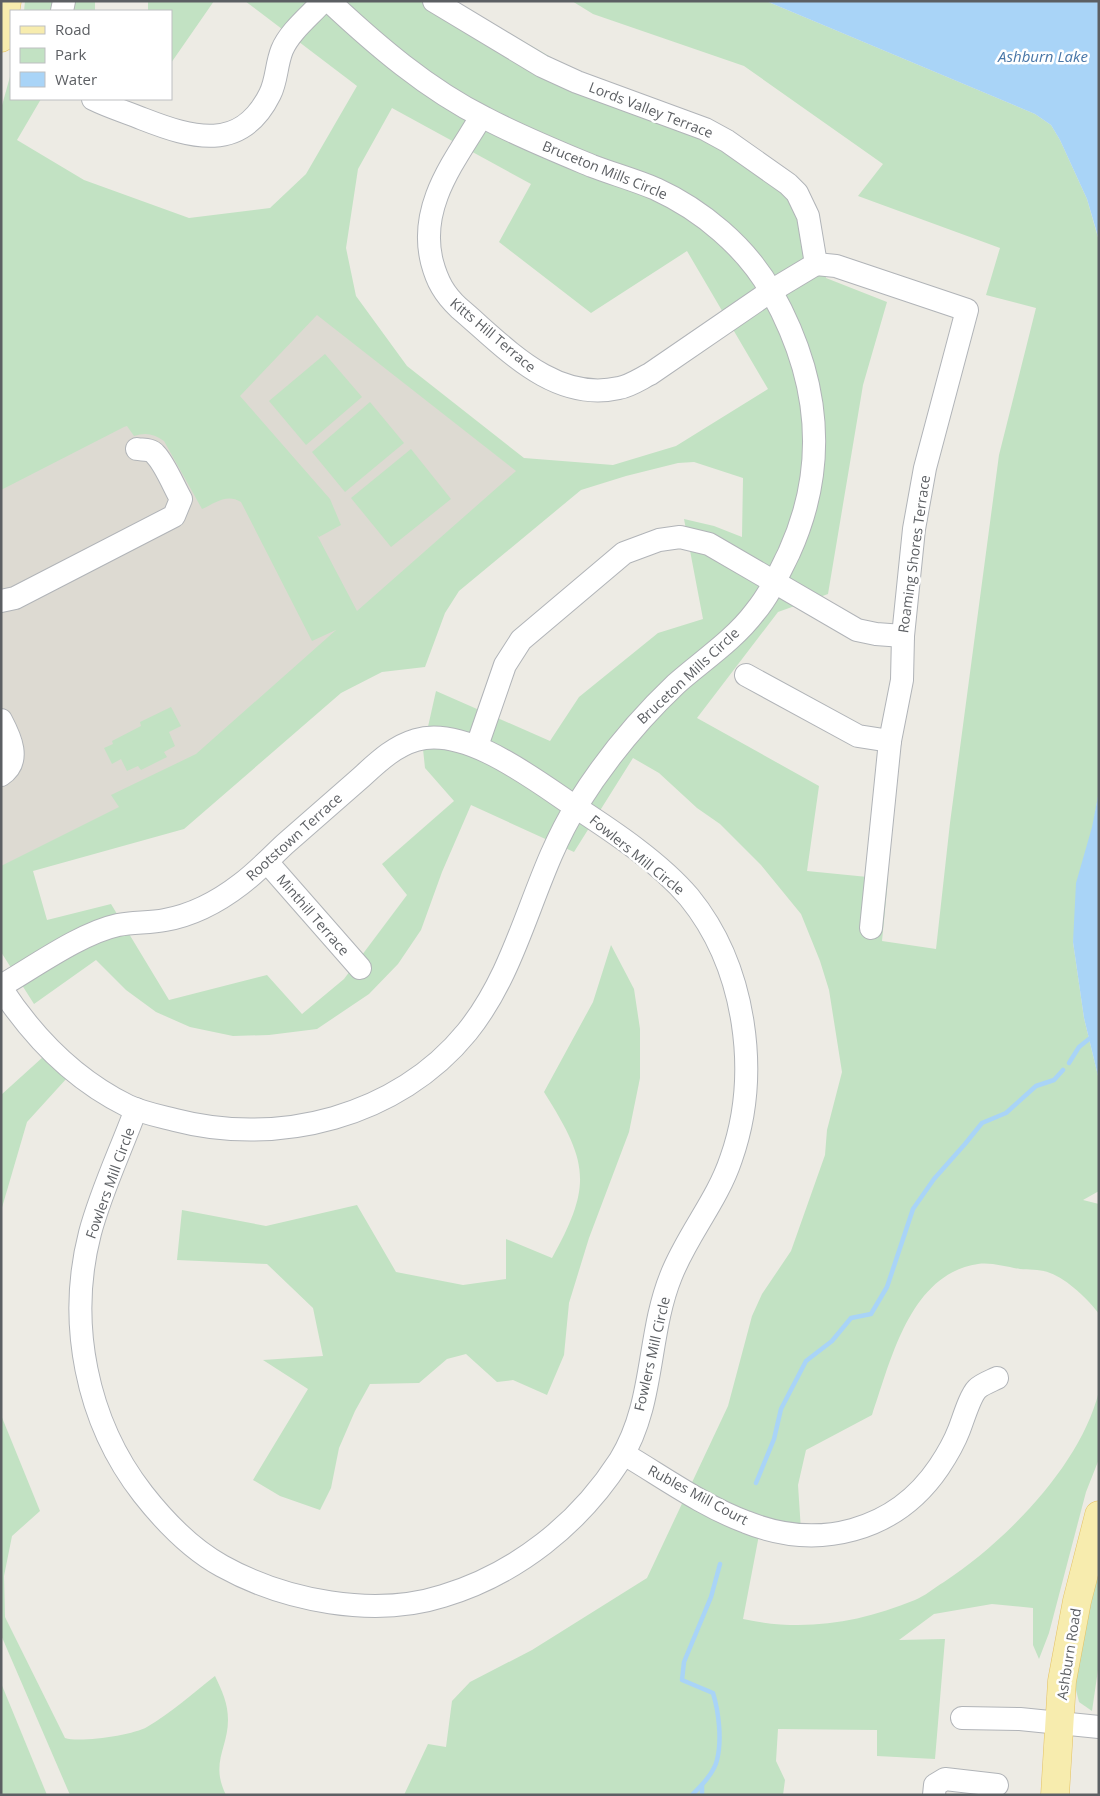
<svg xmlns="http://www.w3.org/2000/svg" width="1100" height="1796" viewBox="0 0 1100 1796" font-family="'Open Sans',sans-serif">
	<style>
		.education { fill: #dddad2 }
		.green { fill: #c2e2c3; fill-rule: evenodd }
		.water { fill: #a9d4f7 }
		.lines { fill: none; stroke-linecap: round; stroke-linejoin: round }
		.stream { stroke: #a9d4f7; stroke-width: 4.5 }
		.minor-casing { stroke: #b1b4b8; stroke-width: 24 }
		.major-casing { stroke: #e4c265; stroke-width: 29 }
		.minor { stroke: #fff; stroke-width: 22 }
		.major { stroke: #f7ecae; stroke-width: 28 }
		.labels { text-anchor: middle; stroke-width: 5; stroke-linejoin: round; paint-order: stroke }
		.street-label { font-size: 14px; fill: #5c5f63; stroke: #fff }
		.water-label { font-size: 15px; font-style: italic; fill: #4876a7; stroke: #fff }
	</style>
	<rect width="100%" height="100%" fill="#edebe4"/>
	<!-- education -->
	<polygon class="education" points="1,153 265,273 545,493 198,806 1,868"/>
	<!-- green -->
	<g class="green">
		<polygon points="25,1 95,1 95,11 24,11"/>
		<polygon points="148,1 214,1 171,63 171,11 148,11"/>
		<path d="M245 1H454L573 70 798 180 816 205 826 278 887 302 863 385 828 594 778 612 697 718 819 786 807 871 888 879 882 941 936 949 950 823 999 455 1036 308 986 295 1000 248 858 196 883 164 744 66 593 14 572 1H766L1035 114 1051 125 1060 140 1087 199 1099 241V791L1073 942 1084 1018 1099 1080V1191L1083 1200 1099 1204V1314C1089 1300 1067 1279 1050 1273 1041 1269 1029 1270 1020 1269 1007 1267 991 1262 978 1264 910 1274 891 1360 872 1415L806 1450 798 1485 802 1545 759 1535 743 1619C803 1632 859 1623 915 1600 925 1596 934 1588 944 1582 1006 1541 1081 1465 1099 1391V1459L1086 1492 1049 1633 1039 1659 1033 1645V1608L992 1604 934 1614 899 1640 945 1639 935 1759 877 1756V1730L778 1729 776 1761 785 1780 783 1795H404L428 1744 446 1747 452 1701 470 1682 532 1650 647 1578 728 1406 752 1316 762 1294 791 1251 825 1155 827 1130 842 1072 829 990 820 961 801 914 761 865 720 824 697 808 659 773 633 758 574 852 471 805 442 872 421 930 398 964 369 994 317 1029 269 1035 233 1036 190 1027 156 1012 126 990 96 960 34 1004 1 952V866L119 807 111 795 196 754 336 630 312 641 241 502C227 493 215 503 202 509L164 441C154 434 146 432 134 436L127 426 124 427 1 490V109L11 73V99H41L17 140 84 180 189 218 270 208 306 174 357 86ZM392 108 531 184 499 242 591 313 687 251 768 389 676 446 613 465 524 458 407 366 356 296 346 248 358 169ZM317 315 516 471 357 611 317 535 319 537 341 525 330 499 240 396ZM694 462 743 478 742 537 714 526 684 519 703 619 658 633 579 697 550 741 436 691 423 749 425 768 454 801 382 864 407 895 344 979 302 1014 267 975 169 1000 111 904 47 920 33 871 184 829 341 693 382 672 425 667 445 613 459 591 581 490 626 476 678 463Z"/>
		<polygon points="325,354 362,397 306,445 269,401"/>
		<polygon points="370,402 404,443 345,492 312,452"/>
		<polygon points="411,449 451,499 391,547 351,498"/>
		<polygon points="171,707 181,726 169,732 175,746 164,752 167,757 141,770 138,766 127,771 121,759 112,764 104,748 113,744 112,741 141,726 140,722"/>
		<path d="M611 945 634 989 640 1029V1078L629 1132 589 1238 569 1303 564 1355 547 1395 513 1380 497 1382 466 1354 447 1359 419 1383 370 1384 355 1411 339 1448 331 1488 320 1510 280 1496 253 1480 308 1389 263 1360 323 1356 313 1308 267 1264 177 1260 182 1210 266 1226 357 1205 396 1272 463 1285 506 1279V1239L552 1258C593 1184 588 1162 544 1092L593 1002Z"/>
		<polygon points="43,1057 67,1078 27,1122 1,1211 1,1095"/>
		<path d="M1 1415 40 1511 12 1536 4 1576 5 1617 65 1738C79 1743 134 1735 147 1727 171 1713 193 1693 215 1676 222 1691 228 1703 228 1720 228 1748 210 1763 226 1795H70L1 1635Z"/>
		<polygon points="1099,1546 1099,1663 1092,1711 1079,1702 1074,1682"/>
		<polygon points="1,1683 47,1795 1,1795"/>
	</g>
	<!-- water -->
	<g class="water">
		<polygon points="766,1 1099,1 1099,240 1087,199 1060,140 1051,125 1035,114"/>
		<polygon points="1099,791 1099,1080 1084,1018 1073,942 1076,883 1092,827"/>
	</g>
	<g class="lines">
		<!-- stream -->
		<g class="stream">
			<polyline points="1069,1063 1079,1047 1089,1039"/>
			<polyline points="756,1483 774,1439 781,1409 806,1361 832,1341 851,1318 871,1314 887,1287 913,1209 934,1179 965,1144 982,1123 1006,1113 1036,1086 1054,1080 1063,1070"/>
			<polyline points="702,1785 702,1795"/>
			<path d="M692 1795C701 1786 714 1773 717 1760 722 1740 719 1713 713 1693L682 1680 684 1662 711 1597 720 1564"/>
		</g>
		<!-- minor casing -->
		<g class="minor-casing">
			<g id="minor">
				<polyline points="434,1 542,66 577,82 705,129 727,141 788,184 797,193 808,216 816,264"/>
				<polyline points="62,11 64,1"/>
				<path d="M93 99C109 107 126 112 143 119 192 138 241 153 270 94 277 80 276 65 282 50 290 31 310 16 323 1"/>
				<path d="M481 117C454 162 418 206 432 262 437 281 444 294 459 308 504 346 553 403 619 388 630 386 640 379 650 374L771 291 816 264"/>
				<polyline points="816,264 836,266 967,310 925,468 914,529 903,636 902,680 890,741 871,928"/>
				<path d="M1 601 15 598 174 516 181 499C174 487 165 464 155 454 151 449 143 450 137 449"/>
				<polyline points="746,675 858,736 890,741"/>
				<path d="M1 720C10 737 22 761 1 775"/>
				<polyline points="477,746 505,665 521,640 624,553 659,540 680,537 709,544 857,630 876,634 903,636"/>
				<polyline points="267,862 360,968"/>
				<path d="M1 986C34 967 81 933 118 925 133 922 150 923 165 920 193 915 219 901 241 884 257 872 270 858 285 844 309 823 333 802 357 781 375 765 392 747 416 740 466 725 536 781 577 808 614 832 660 863 689 897 746 967 761 1074 731 1159 717 1201 687 1235 671 1276 647 1335 655 1404 620 1460 579 1524 516 1574 443 1596 374 1618 285 1601 222 1566 191 1549 165 1522 143 1494 86 1421 67 1322 90 1233 101 1191 121 1150 136 1109"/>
				<path d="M1 988C33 1037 75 1080 128 1106 143 1113 159 1116 175 1120 278 1147 398 1117 467 1032 521 965 532 877 577 805 605 760 638 720 676 684 702 661 734 640 755 612 770 594 779 573 789 553 830 463 819 376 771 291 746 247 702 210 656 189 635 180 613 174 592 166 556 151 519 136 485 118 427 89 376 45 329 1"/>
				<path d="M624 1454C663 1477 703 1506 746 1522 818 1551 895 1532 939 1467 947 1455 954 1443 959 1430 963 1420 970 1396 977 1389 982 1384 991 1381 997 1378"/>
				<polyline points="962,1718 1020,1719 1099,1727"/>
				<polyline points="934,1795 935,1785 945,1779 997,1785"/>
			</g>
		</g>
		<!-- major casing -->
		<g class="major-casing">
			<g id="major">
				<polyline points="1,38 7,1"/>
				<polyline points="1055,1795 1062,1681 1077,1601 1099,1515"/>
			</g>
		</g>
		<!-- minor -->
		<use href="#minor" class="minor"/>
		<!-- major -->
		<use href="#major" class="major"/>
	</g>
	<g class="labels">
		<!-- street labels -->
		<g class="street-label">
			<text transform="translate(651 110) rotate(21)" y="5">Lords Valley Terrace</text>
			<text transform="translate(605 170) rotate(22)" y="5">Bruceton Mills Circle</text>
			<text transform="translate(493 335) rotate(40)" y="5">Kitts Hill Terrace</text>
			<text transform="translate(914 554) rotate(-82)" y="5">Roaming Shores Terrace</text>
			<text transform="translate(688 676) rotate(-43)" y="5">Bruceton Mills Circle</text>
			<text transform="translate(294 837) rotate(-42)" y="5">Rootstown Terrace</text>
			<text transform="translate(637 855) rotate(39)" y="5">Fowlers Mill Circle</text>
			<text transform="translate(313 915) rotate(49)" y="5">Minthill Terrace</text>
			<text transform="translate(110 1183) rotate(-70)" y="5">Fowlers Mill Circle</text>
			<text transform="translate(652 1354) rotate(-77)" y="5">Fowlers Mill Circle</text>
			<text transform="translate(698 1495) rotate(28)" y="5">Rubles Mill Court</text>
			<text transform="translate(1069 1654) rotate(-81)" y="5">Ashburn Road</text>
		</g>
		<!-- water labels -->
		<g class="water-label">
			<text x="1043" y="62">Ashburn Lake</text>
		</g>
	</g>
	<!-- border -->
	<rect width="1100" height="1796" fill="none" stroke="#5c5f63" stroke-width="5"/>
	<!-- legend -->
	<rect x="10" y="10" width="162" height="90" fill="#ffffff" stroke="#bebfc1"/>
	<rect x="20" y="26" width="25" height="8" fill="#f7ecae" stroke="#bebfc1"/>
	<text x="55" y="35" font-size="15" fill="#5c5f63">Road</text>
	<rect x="20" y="48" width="25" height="15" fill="#c2e2c3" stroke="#bebfc1"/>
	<text x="55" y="60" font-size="15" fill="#5c5f63">Park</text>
	<rect x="20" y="72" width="25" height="15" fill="#a9d4f7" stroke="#bebfc1"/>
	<text x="55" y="85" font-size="15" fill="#5c5f63">Water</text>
</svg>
